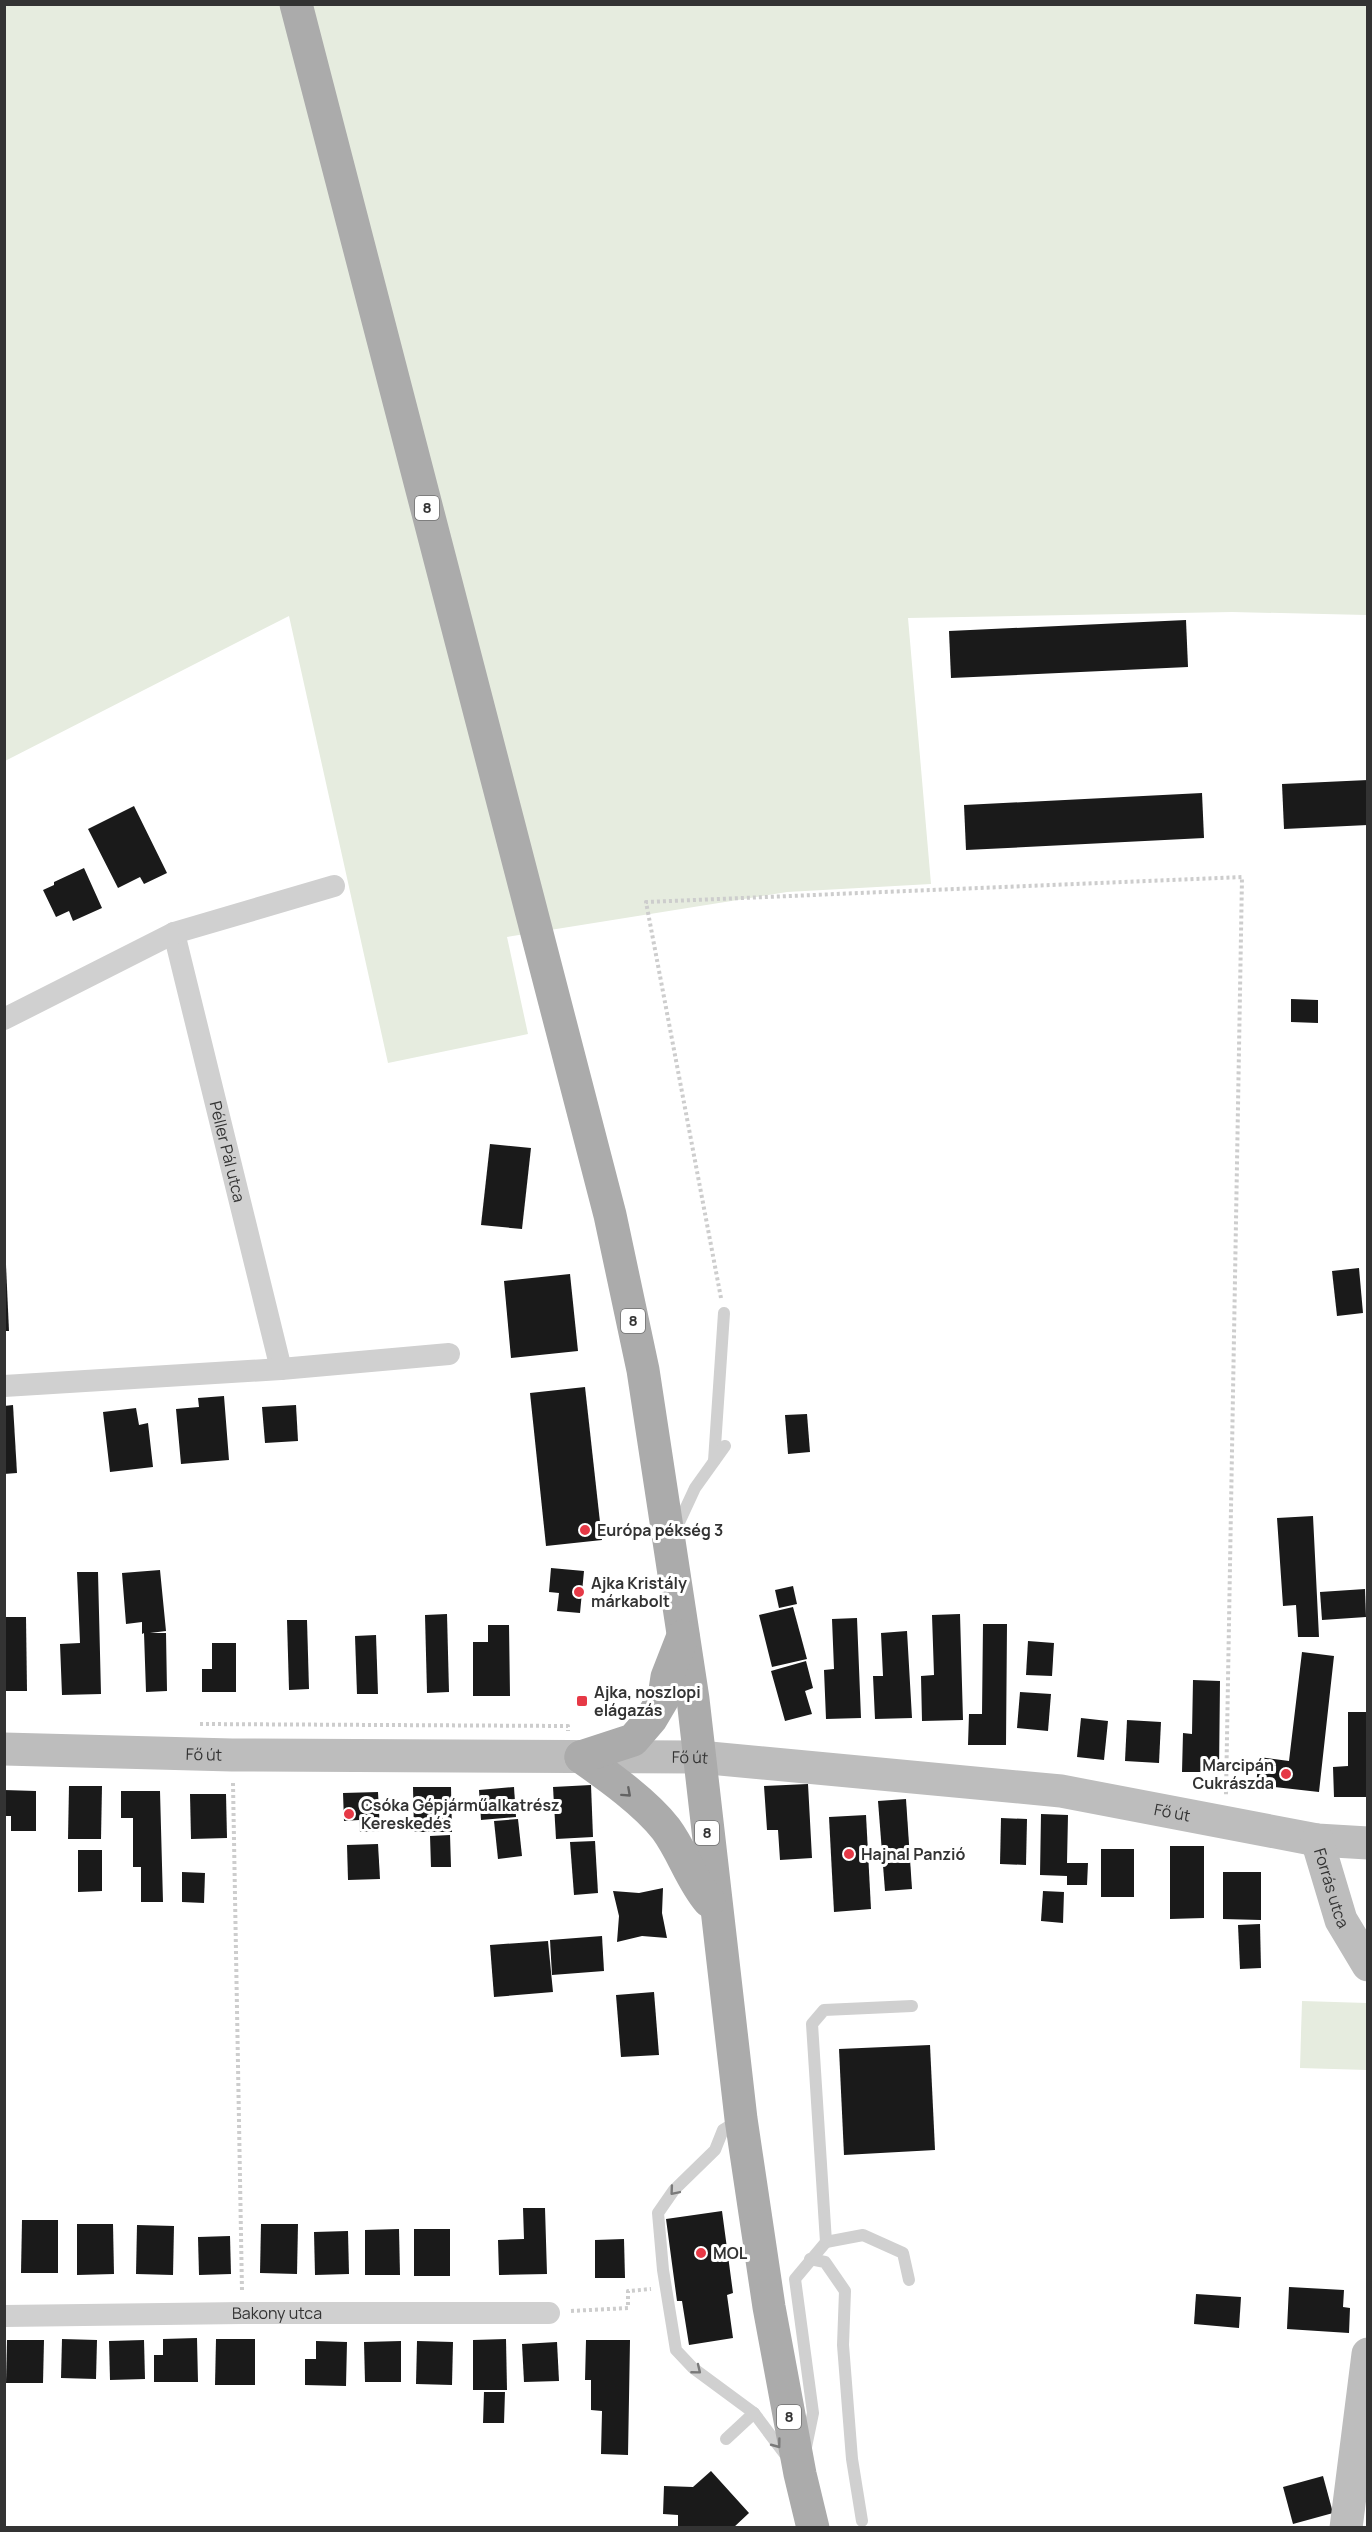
<svg xmlns="http://www.w3.org/2000/svg" width="1372" height="2532" viewBox="0 0 1372 2532" font-family="Manrope,sans-serif">
	<style>
		.green { fill: #e6ecdf }
		.building { fill: #1a1a1a }
		.lines { fill: none; stroke-linecap: round; stroke-linejoin: round }
		.path { stroke: #cdcdcd; stroke-width: 4; stroke-dasharray: 3 3; stroke-linecap: butt }
		.lane { stroke: #d0d0d0; stroke-width: 12 }
		.street { stroke: #d0d0d0; stroke-width: 22 }
		.secondary { stroke: #bdbdbd; stroke-width: 33 }
		.primary { stroke: #ababab; stroke-width: 33 }
		.oneway { stroke: #636363 }
		.oneway2 { stroke: #7a7a7a }
		.poi-dot { fill: #e63946; stroke: #fff; stroke-width: 2 }
		.labels { text-anchor: middle; stroke-width: 6; stroke-linejoin: round; paint-order: stroke }
		.shield { fill: #fff; stroke: #707070; stroke-width: 1.5 }
		.shield-label { font-size: 15px; font-weight: bold; fill: #333 }
		.street-label { font-size: 16px; fill: #333; stroke: #fff }
		.poi-label { font-size: 16px; font-weight: bold; fill: #333; stroke: #fff; text-anchor: start }
	</style>
	<rect width="100%" height="100%" fill="#fff"/>
	<!-- green -->
	<g class="green">
		<polygon points="5,5 1367,5 1367,615 1232,612 908,618 931,884 787,892 507,937 528,1034 388,1063 289,616 5,761"/>
		<polygon points="1302,2001 1367,2003 1367,2070 1300,2068"/>
	</g>
	<!-- building -->
	<g class="building">
		<polygon points="1186,620 1188,667 951,678 949,631"/>
		<polygon points="1368,780 1368,825 1284,829 1282,784"/>
		<polygon points="1202,793 1204,838 966,850 964,805"/>
		<polygon points="134,806 167,873 144,884 140,877 118,888 88,829"/>
		<polygon points="84,868 102,908 73,921 69,911 56,917 43,890 54,885 54,882"/>
		<polygon points="1291,999 1318,1000 1318,1023 1291,1022"/>
		<polygon points="490,1144 531,1148 522,1229 481,1225"/>
		<polygon points="4,1265 6,1265 9,1331 4,1331"/>
		<polygon points="1359,1268 1363,1313 1337,1316 1332,1271"/>
		<polygon points="570,1274 578,1351 511,1358 504,1281"/>
		<polygon points="585,1387 602,1540 546,1546 530,1393"/>
		<polygon points="224,1396 229,1460 181,1464 176,1409 199,1407 198,1398"/>
		<polygon points="13,1405 17,1473 4,1474 4,1406"/>
		<polygon points="296,1405 298,1441 265,1443 262,1407"/>
		<polygon points="136,1408 139,1425 148,1423 153,1467 110,1472 103,1412"/>
		<polygon points="807,1414 810,1452 788,1454 785,1415"/>
		<polygon points="1313,1516 1319,1637 1298,1637 1296,1605 1283,1606 1277,1518"/>
		<polygon points="551,1568 584,1571 580,1613 557,1611 559,1593 549,1592"/>
		<polygon points="160,1570 166,1631 150,1633 166,1633 167,1691 146,1692 144,1633 142,1634 142,1622 126,1624 122,1573"/>
		<polygon points="77,1572 98,1572 101,1694 62,1695 60,1644 80,1643"/>
		<polygon points="793,1586 797,1604 779,1608 775,1590"/>
		<polygon points="1365,1589 1366,1617 1322,1620 1320,1592"/>
		<polygon points="793,1607 807,1659 772,1667 759,1615"/>
		<polygon points="447,1614 449,1692 427,1693 425,1615"/>
		<polygon points="960,1614 963,1720 922,1721 921,1676 934,1675 932,1615"/>
		<polygon points="4,1617 26,1617 27,1691 4,1691"/>
		<polygon points="857,1618 861,1718 826,1719 824,1670 834,1669 832,1619"/>
		<polygon points="287,1620 307,1620 309,1689 289,1690"/>
		<polygon points="983,1624 1007,1624 1006,1745 968,1745 969,1714 982,1714"/>
		<polygon points="488,1625 509,1625 510,1696 473,1696 473,1642 488,1642"/>
		<polygon points="907,1631 912,1718 875,1719 873,1676 883,1676 881,1633"/>
		<polygon points="376,1635 378,1694 357,1694 355,1636"/>
		<polygon points="1028,1641 1054,1643 1052,1676 1026,1675"/>
		<polygon points="212,1643 236,1643 236,1692 202,1692 202,1669 212,1669"/>
		<polygon points="1302,1652 1334,1656 1319,1792 1256,1785 1259,1757 1289,1761"/>
		<polygon points="806,1661 813,1688 805,1691 812,1714 785,1721 771,1671"/>
		<polygon points="1193,1680 1220,1681 1219,1772 1182,1772 1183,1733 1192,1734"/>
		<polygon points="1020,1692 1051,1694 1048,1731 1017,1728"/>
		<polygon points="1348,1712 1368,1712 1368,1797 1334,1797 1333,1767 1348,1766"/>
		<polygon points="1081,1718 1108,1721 1104,1760 1077,1757"/>
		<polygon points="1127,1720 1161,1722 1159,1763 1125,1761"/>
		<polygon points="808,1784 812,1858 780,1860 778,1830 767,1830 764,1786"/>
		<polygon points="591,1785 593,1837 556,1839 553,1787"/>
		<polygon points="69,1786 102,1786 101,1839 68,1839"/>
		<polygon points="413,1787 451,1787 452,1832 414,1832"/>
		<polygon points="514,1787 516,1817 481,1820 479,1790"/>
		<polygon points="4,1790 36,1791 36,1831 11,1831 11,1816 4,1816"/>
		<polygon points="121,1791 160,1791 163,1902 141,1902 141,1867 133,1867 133,1818 121,1818"/>
		<polygon points="378,1792 380,1831 360,1832 359,1820 344,1821 343,1793"/>
		<polygon points="190,1794 226,1794 227,1838 191,1839"/>
		<polygon points="906,1799 912,1889 885,1891 878,1801"/>
		<polygon points="1041,1814 1068,1815 1067,1863 1088,1863 1087,1885 1067,1885 1067,1876 1040,1875"/>
		<polygon points="866,1815 871,1909 834,1912 829,1817"/>
		<polygon points="1001,1818 1027,1819 1026,1865 1000,1864"/>
		<polygon points="518,1819 522,1856 498,1859 494,1821"/>
		<polygon points="450,1835 451,1867 431,1867 430,1836"/>
		<polygon points="595,1841 598,1893 574,1895 570,1842"/>
		<polygon points="378,1844 380,1879 348,1880 347,1845"/>
		<polygon points="1170,1846 1204,1846 1204,1918 1170,1919"/>
		<rect x="1101" y="1849" width="33" height="48"/>
		<polygon points="78,1850 102,1850 102,1891 78,1892"/>
		<polygon points="182,1872 205,1873 204,1903 182,1902"/>
		<polygon points="1223,1872 1261,1872 1261,1920 1223,1919"/>
		<polygon points="663,1888 662,1913 667,1938 642,1936 617,1942 619,1916 613,1891 639,1893"/>
		<polygon points="1043,1891 1064,1892 1063,1923 1041,1921"/>
		<polygon points="1260,1924 1261,1968 1240,1969 1238,1925"/>
		<polygon points="602,1936 604,1971 552,1975 550,1940"/>
		<polygon points="548,1941 553,1992 494,1997 490,1945"/>
		<polygon points="654,1992 659,2055 621,2057 616,1995"/>
		<polygon points="930,2045 935,2150 844,2155 839,2049"/>
		<polygon points="523,2208 545,2208 547,2274 499,2275 498,2240 524,2239"/>
		<polygon points="722,2211 733,2293 727,2295 733,2338 689,2345 682,2301 677,2301 666,2219"/>
		<polygon points="22,2220 58,2220 58,2273 21,2273"/>
		<polygon points="77,2224 113,2224 114,2274 77,2275"/>
		<polygon points="261,2224 298,2224 297,2274 260,2273"/>
		<polygon points="137,2225 174,2226 173,2275 136,2274"/>
		<polygon points="399,2229 400,2275 365,2275 365,2230"/>
		<rect x="414" y="2229" width="36" height="47"/>
		<polygon points="348,2231 349,2274 315,2275 314,2232"/>
		<polygon points="230,2236 231,2274 199,2275 198,2237"/>
		<polygon points="624,2239 625,2278 595,2278 595,2240"/>
		<polygon points="1289,2287 1344,2290 1343,2307 1350,2308 1349,2333 1287,2329"/>
		<polygon points="1196,2294 1241,2297 1239,2328 1194,2324"/>
		<polygon points="197,2338 198,2382 154,2382 154,2355 163,2355 163,2339"/>
		<polygon points="62,2339 97,2340 96,2379 61,2378"/>
		<polygon points="216,2339 255,2339 255,2385 215,2385"/>
		<polygon points="506,2339 507,2390 473,2390 473,2340"/>
		<polygon points="7,2340 44,2340 43,2383 6,2383"/>
		<polygon points="144,2340 145,2379 110,2380 109,2341"/>
		<polygon points="586,2340 630,2340 628,2455 601,2454 602,2411 591,2410 591,2380 585,2380"/>
		<polygon points="316,2341 347,2342 346,2386 305,2385 305,2359 316,2359"/>
		<polygon points="401,2341 401,2382 365,2382 364,2342"/>
		<polygon points="417,2341 453,2342 452,2385 416,2384"/>
		<polygon points="557,2342 559,2381 524,2382 522,2344"/>
		<polygon points="484,2392 505,2392 504,2423 483,2423"/>
		<polygon points="711,2471 749,2513 733,2528 678,2528 678,2515 663,2514 664,2486 693,2487"/>
		<polygon points="1323,2476 1333,2513 1293,2524 1283,2487"/>
	</g>
	<g class="lines">
		<!-- path -->
		<g class="path">
			<polyline points="721,1298 646,902 1242,877 1226,1795"/>
			<polyline points="200,1724 568,1726 568,1731"/>
			<polyline points="233,1783 242,2291"/>
			<polyline points="571,2311 628,2308 628,2291 651,2289"/>
		</g>
		<!-- lane -->
		<g class="lane">
			<polyline points="714,1461 724,1313"/>
			<polyline points="676,1529 695,1488 725,1446"/>
			<polyline points="738,2121 723,2130 715,2150 674,2190 658,2213 663,2270 676,2350 693,2368 754,2413 787,2457"/>
			<polyline points="826,2242 863,2235 903,2253 909,2280"/>
			<polyline points="810,2259 825,2262 845,2291 843,2345 852,2459 862,2521"/>
			<polyline points="726,2439 754,2413"/>
			<polyline points="806,2447 813,2413 795,2279 826,2242 812,2024 824,2010 912,2006"/>
		</g>
		<!-- street -->
		<g class="street">
			<path id="s1" d="M174 933 281 1369"/>
			<polyline points="4,1019 174,933 334,886"/>
			<polyline points="4,1386 281,1369 449,1354"/>
			<path id="s2" d="M4 2316 243 2313H549"/>
		</g>
		<!-- secondary -->
		<g class="secondary">
			<path id="s3" d="M4 1749 232 1755 699 1757 1061 1791 1317 1840 1368 1843"/>
			<path id="s4" d="M1317 1840 1341 1920 1368 1965"/>
			<polyline points="1346,2528 1368,2354"/>
		</g>
		<!-- primary -->
		<g class="primary">
			<polyline points="296,4 610,1215 643,1370 693,1699 741,2119 769,2307 800,2474 813,2528"/>
			<path d="M581 1757C608 1776 646 1803 666 1829 683 1852 691 1880 709 1901"/>
			<polyline points="581,1757 633,1740 651,1719 664,1697 667,1677 683,1636"/>
		</g>
	</g>
	<!-- one-way arrows -->
	<defs><path id="oneway-chevron" d="M-2-3.5L2.5 0L-2 3.5" fill="none" stroke-width="1.6" stroke-linecap="round" stroke-linejoin="round" transform="scale(1.5)"/></defs>
	<use class="oneway" href="#oneway-chevron" transform="translate(627 1793) rotate(42)"/>
	<g class="oneway2">
		<use href="#oneway-chevron" transform="translate(674 2191) rotate(130)"/>
		<use href="#oneway-chevron" transform="translate(697 2370) rotate(39)"/>
		<use href="#oneway-chevron" transform="translate(777 2444) rotate(53)"/>
	</g>
	<!-- markers -->
	<g class="poi-dot">
		<circle cx="585" cy="1530" r="6"/>
		<circle cx="579" cy="1592" r="6"/>
		<rect x="576" y="1695" width="12" height="12" rx="3"/>
		<circle cx="1286" cy="1774" r="6"/>
		<circle cx="349" cy="1814" r="6"/>
		<circle cx="849" cy="1854" r="6"/>
		<circle cx="701" cy="2253" r="6"/>
	</g>
	<g class="labels">
		<!-- shield labels -->
		<g class="shield">
			<rect x="415" y="496" width="24" height="24" rx="4.5"/>
			<rect x="621" y="1309" width="24" height="24" rx="4.5"/>
			<rect x="695" y="1821" width="24" height="24" rx="4.5"/>
			<rect x="777" y="2405" width="24" height="24" rx="4.5"/>
		</g>
		<g class="shield-label">
			<text x="427" y="513">8</text>
			<text x="633" y="1326">8</text>
			<text x="707" y="1838">8</text>
			<text x="789" y="2422">8</text>
		</g>
		<!-- street labels -->
		<g class="street-label">
			<text dy="6" stroke="none"><textPath href="#s1" startOffset="225">Péller Pál utca</textPath></text>
			<text dy="6" stroke="none"><textPath href="#s3" startOffset="200">Fő út</textPath></text>
			<text dy="6" stroke="none"><textPath href="#s3" startOffset="686">Fő út</textPath></text>
			<text dy="6" stroke="none"><textPath href="#s3" startOffset="1172">Fő út</textPath></text>
			<text dy="6" stroke="none"><textPath href="#s4" startOffset="50">Forrás utca</textPath></text>
			<text dy="6" stroke="none"><textPath href="#s2" startOffset="273">Bakony utca</textPath></text>
		</g>
		<!-- poi labels -->
		<g class="poi-label">
			<text x="597" y="1536">Európa pékség 3</text>
			<text x="591" y="1589">Ajka Kristály<tspan x="591" dy="18">márkabolt</tspan></text>
			<text x="594" y="1698">Ajka, noszlopi<tspan x="594" dy="18">elágazás</tspan></text>
			<text x="1274" y="1771" text-anchor="end">Marcipán<tspan x="1274" dy="18">Cukrászda</tspan></text>
			<text x="361" y="1811">Csóka Gépjárműalkatrész<tspan x="361" dy="18">Kereskedés</tspan></text>
			<text x="861" y="1860">Hajnal Panzió</text>
			<text x="713" y="2259">MOL</text>
		</g>
	</g>
	<!-- border -->
	<rect width="1372" height="2532" fill="none" stroke="#333333" stroke-width="12"/>
</svg>
